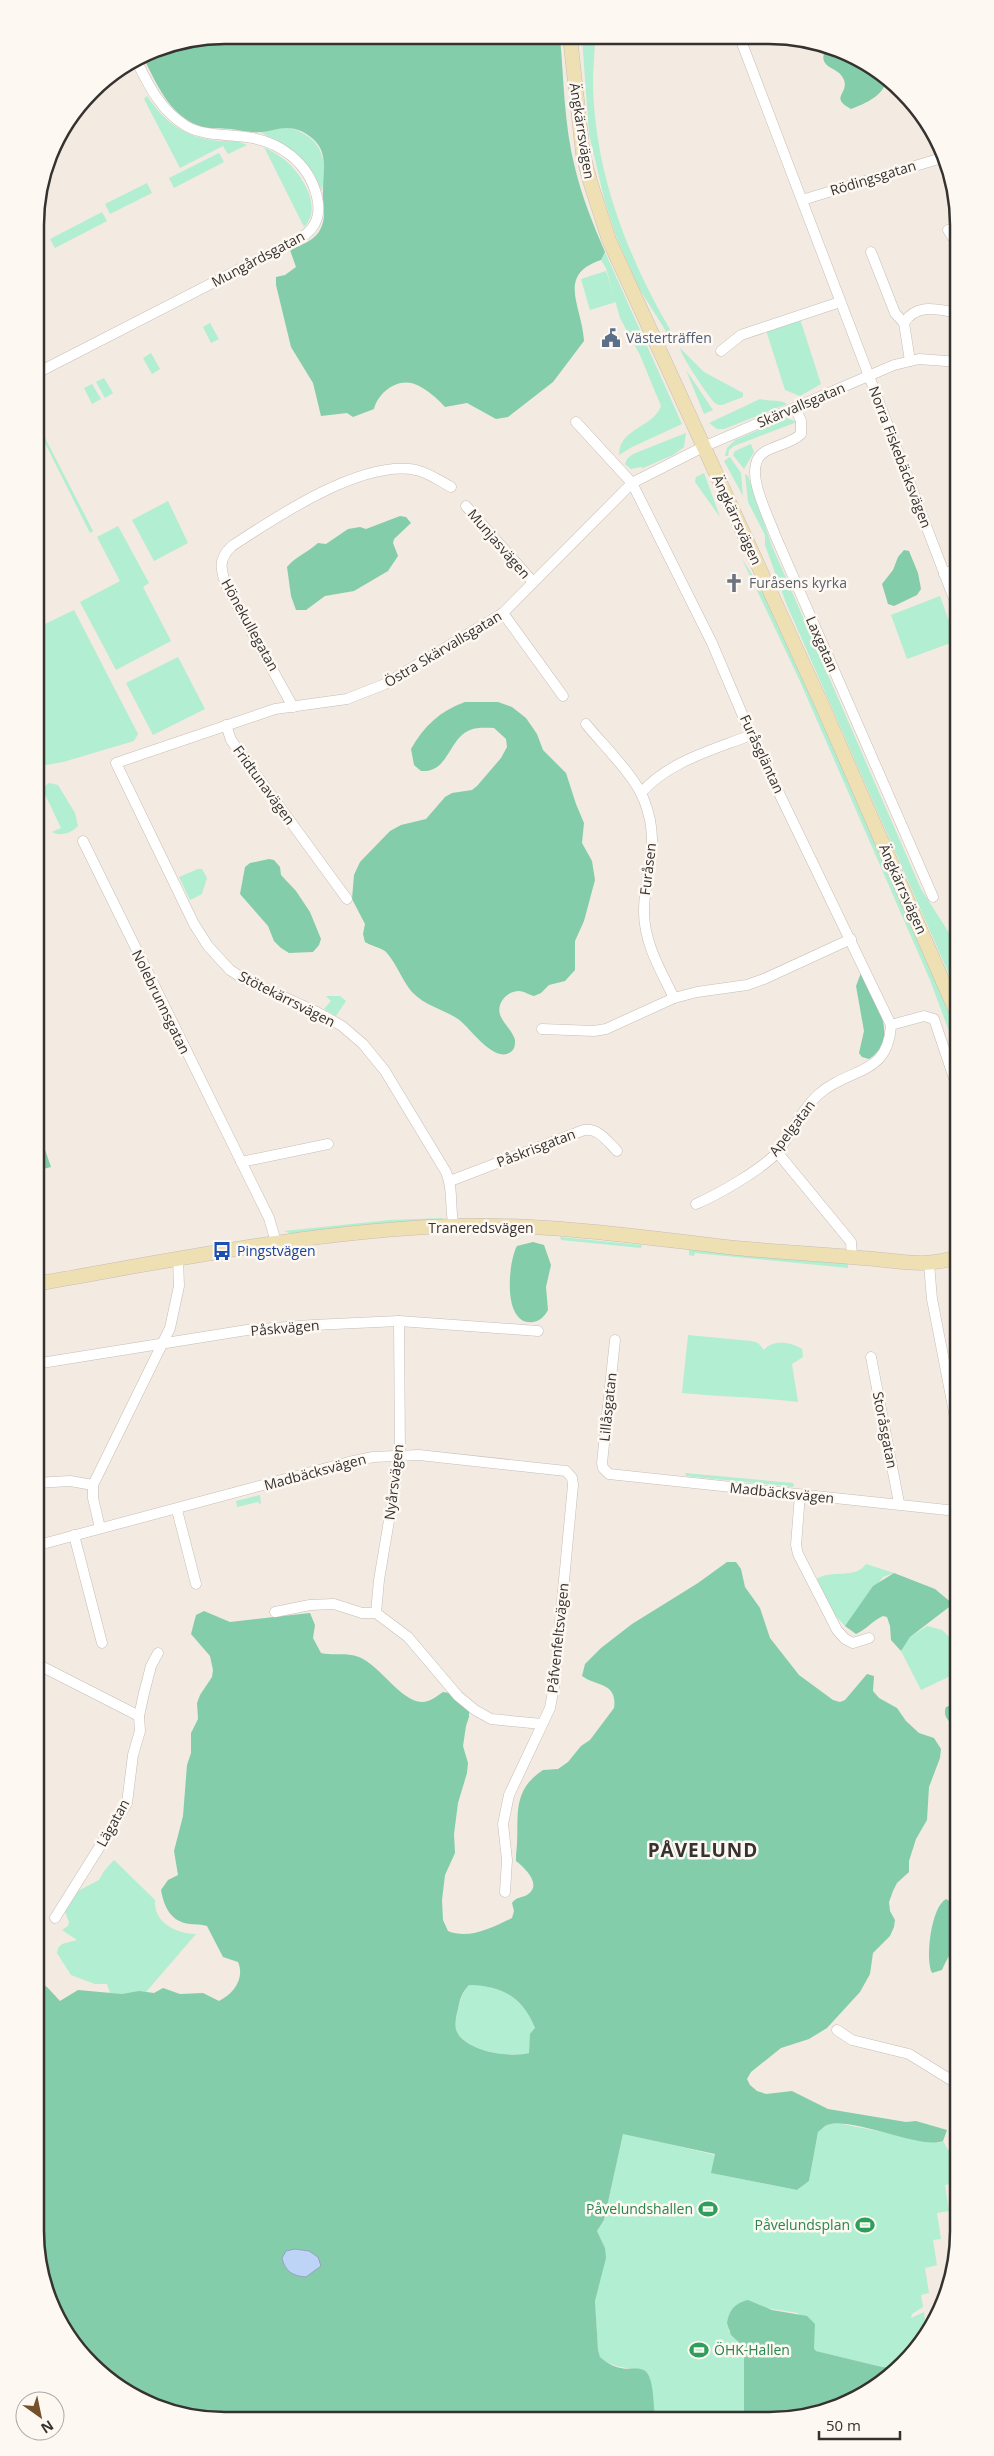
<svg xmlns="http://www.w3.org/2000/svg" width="994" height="2456" viewBox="0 0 994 2456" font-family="'Open Sans',sans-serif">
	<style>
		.green { fill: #b2eed1 }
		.forest { fill: #83cdab; fill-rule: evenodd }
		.water { fill: #bed4f6; stroke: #95a3ba }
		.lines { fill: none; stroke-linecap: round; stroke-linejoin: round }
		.street-casing { stroke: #c6bdb5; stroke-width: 11 }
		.secondary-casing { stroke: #c6bdb5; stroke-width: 15 }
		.street { stroke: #fff; stroke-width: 10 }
		.secondary { stroke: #efe0b3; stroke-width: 14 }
		.labels { text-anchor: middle; stroke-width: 5; stroke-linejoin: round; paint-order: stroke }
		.street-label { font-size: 14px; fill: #35322f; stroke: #fef8f3 }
		.service-label { font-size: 14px; fill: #4e5e75; stroke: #fef8f3; text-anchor: start }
		.worship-label { font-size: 14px; fill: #5b616d; stroke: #fef8f3; text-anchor: start }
		.transit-label { font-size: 14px; fill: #164399; stroke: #fef8f3; text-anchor: start }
		.leisure-label { font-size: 14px; fill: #27864d; stroke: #fef8f3; text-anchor: end }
		.district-label { font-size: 19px; font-weight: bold; letter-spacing: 1px; fill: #35322f; stroke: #fef8f3 }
		.rim { fill: none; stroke: #35322f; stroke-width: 2.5 }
	</style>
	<rect width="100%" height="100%" fill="#f3eae2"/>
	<!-- green -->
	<g class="green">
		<path d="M582 37H595C595 51 593 65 593 79 593 169 628 260 674 336L672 341 639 288 616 236 604 198 589 134Z"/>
		<path d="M147 96C166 124 186 138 220 141 228 141 239 140 247 145L228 154 223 146 180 168 144 99Z"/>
		<path d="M288 127C322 138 328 157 322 191 306 158 293 148 260 132Z"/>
		<path d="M264 147C272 152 280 155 287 162 303 176 323 209 304 227Z"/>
		<polygon points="219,153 224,162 174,188 169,178"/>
		<polygon points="147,183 152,193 110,214 105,204"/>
		<polygon points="102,212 107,221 55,248 50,239"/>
		<path d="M605 252 682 424 632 447 619 455C619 428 653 428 661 406L640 355 620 318 606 268 601 260Z"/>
		<polygon points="606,271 616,302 590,310 581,279"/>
		<polygon points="800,319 821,384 800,396 785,390 766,330"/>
		<polygon points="210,323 219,339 211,343 203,327"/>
		<path d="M680 348 704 372 743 393V397L722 405C718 405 717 405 714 402 708 396 680 354 680 348Z"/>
		<polygon points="151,353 160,369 152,374 143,358"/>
		<polygon points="686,370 713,410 704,414"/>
		<polygon points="104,378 113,393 105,398 96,382"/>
		<polygon points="92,384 101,399 92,404 84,388"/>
		<path d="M760 399C770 402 779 399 787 404L724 429H717L709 423Z"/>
		<polygon points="787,418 797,422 734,446 729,450 728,456 725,456 727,448 735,440"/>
		<polygon points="686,433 684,447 673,455 643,468 641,467 631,469 625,464 627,459 633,454"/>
		<polygon points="43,434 93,531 90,533 41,435"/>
		<polygon points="751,444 754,452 744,469 733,455 735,451"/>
		<polygon points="730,457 741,473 743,496 724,461"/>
		<polygon points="704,473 720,517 695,482 696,477"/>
		<path d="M745 474 748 476 772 546 921 889 955 942C957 951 951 958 953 967L959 970V997L786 603 765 545V535L748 502Z"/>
		<polygon points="168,501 188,543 154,561 132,520"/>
		<polygon points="118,526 149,583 143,587 171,641 116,670 80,602 120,581 97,537"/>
		<polygon points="742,559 764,593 788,643 918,938 959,1037 959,1058 930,980 896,902 799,679"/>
		<polygon points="940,596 956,641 907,659 891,615"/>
		<polygon points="74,610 138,734 134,741 63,762 35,767 35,629"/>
		<polygon points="178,657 205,709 153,735 126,683"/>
		<path d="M49 783 58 785 75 813 78 826C71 833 61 837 52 832L61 828 42 788Z"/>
		<polygon points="198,869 202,869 207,878 202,894 190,900 179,877"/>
		<polygon points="326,996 340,996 346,1001 336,1016 324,1009 331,1001"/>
		<polygon points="443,1218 439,1221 292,1234 284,1231 390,1220"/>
		<polygon points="560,1237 642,1245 641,1248 561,1240"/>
		<polygon points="689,1249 848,1262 848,1268 695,1253 694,1256 689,1255"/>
		<path d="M688 1335 751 1341 758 1343 764 1350C772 1339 792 1342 802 1349L803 1357 792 1364 798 1402C759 1397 722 1397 682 1393Z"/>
		<polygon points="685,1473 793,1483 794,1485 793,1487 695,1477 686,1476"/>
		<polygon points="260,1495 261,1505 258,1502 237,1507 236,1501"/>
		<path d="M866 1564 894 1573 883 1577 845 1626 833 1613 816 1583 818 1578C832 1570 856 1579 866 1564Z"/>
		<polygon points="927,1626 942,1630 959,1646 959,1672 921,1690 901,1651 910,1637"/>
		<path d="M114 1860 155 1900C153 1922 176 1934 196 1934L146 1992 121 1994 110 1993 107 1984H95L71 1975 57 1953 58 1948 62 1944 77 1940 62 1930 68 1926 69 1922 64 1909 72 1894 99 1880 104 1871Z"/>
		<path d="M469 1985C503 1986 522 1997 535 2028L529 2045 530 2053C511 2058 467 2052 457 2032 454 2026 456 2016 458 2009 461 1999 462 1992 469 1985Z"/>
		<path d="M828 2124H842L939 2143 943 2141 948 2150 959 2147V2182L945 2185 949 2211 937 2213 941 2239 933 2240 937 2265 925 2268 929 2293 921 2295 923 2307 912 2314 911 2318 924 2312 925 2320 935 2318 920 2347 897 2368 882 2367 816 2351 798 2313 766 2308 728 2330 744 2347V2415H655L649 2376 644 2371C628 2367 614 2369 600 2357L598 2351 595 2301 605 2248 597 2231 604 2220 623 2133 715 2155 712 2173 797 2190 809 2181 818 2132Z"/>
	</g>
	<!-- forest -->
	<g class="forest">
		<path d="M225 35 560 37C564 81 564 125 575 168 582 197 593 224 605 252L601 260C556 275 582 306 584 341L553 382 508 417 496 419 467 403 445 407C438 399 426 389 417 385 399 376 378 392 374 409L353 417 347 413 321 416 313 383 291 347 276 285V277L285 275 296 267 290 250C301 245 316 240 321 228 327 215 322 203 323 191 323 166 331 146 301 131 286 124 275 131 260 132 251 133 239 130 230 129 221 128 211 129 203 127 172 118 159 89 146 63L158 58 171 46Z"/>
		<path d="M827 46 853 55 888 78C882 97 868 102 851 109 829 97 849 94 844 80 839 65 814 70 827 46Z"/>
		<path d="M400 516 406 517 411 523 394 539 393 543 398 556 388 571 354 591 325 596 306 610H296L291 596 287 567C295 557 308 552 318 543L326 544 348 529 360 527 366 529Z"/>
		<polygon points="904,550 909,551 918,573 921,589 917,595 894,606 888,604 882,584 893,570 898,557"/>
		<path d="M465 702H498L512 707 526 718 537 734 543 750 566 773 576 804 584 823 582 843 592 861 595 880 584 921 575 941V970L565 981 549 985 541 993 534 996C529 995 524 991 519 991 506 991 495 1005 501 1017 505 1025 513 1032 515 1040 515 1044 515 1048 512 1051 495 1066 470 1027 458 1019 443 1009 425 1006 412 992 403 982 394 959 385 951 379 947 371 946 365 942L363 934 365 924 352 899 354 875 360 862 390 831 401 825 426 819 445 797 452 793 472 790 477 786 501 758 507 747 506 739 494 728C487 728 477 727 470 730 448 739 449 773 421 771L414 765 411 749C423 727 441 710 465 702Z"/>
		<polygon points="269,859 274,860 280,867 281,875 296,891 310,912 321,939 319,945 313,952 289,953 281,948 274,941 268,926 240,894 245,867 250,863"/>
		<path d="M861 973C873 997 902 1038 869 1059L862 1057 859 1053 864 1031 856 986Z"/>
		<polygon points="35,1121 51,1167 35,1171"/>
		<path d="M533 1242 544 1245 551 1265 546 1287 548 1310C544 1317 540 1321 533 1322 502 1326 508 1262 517 1246Z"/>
		<path d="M727 1562H736L741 1569 745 1587 760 1608 770 1638 799 1675 833 1700 840 1702 845 1700 867 1674 874 1676 873 1691 879 1698 897 1708 906 1721 919 1733 934 1738 941 1749 940 1758 929 1787 927 1820 916 1839 909 1861V1872L897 1883 893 1891 889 1902 890 1911 895 1920 894 1927 890 1936 873 1953 870 1974 860 1992 827 2028 809 2039 781 2048 751 2072 747 2079 750 2085 757 2091 766 2094 792 2091 828 2109 906 2122 916 2121 947 2130 943 2141C921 2150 853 2116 827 2125 824 2126 821 2130 818 2132L809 2181 797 2190 711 2173 715 2154 623 2134 604 2220 597 2231 605 2248 606 2258 595 2301 598 2350 600 2357C606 2362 613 2367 621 2368 631 2371 643 2364 649 2376 654 2388 653 2403 655 2415L188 2417 141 2402 100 2374 61 2326 41 2280 35 2231V1980L47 1987 60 2001 78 1990 122 1994 139 1991 154 1993 163 1988 180 1994 203 1993 219 2001C234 1994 245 1978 238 1962L223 1957 207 1926C201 1924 196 1925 190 1924 171 1922 164 1907 161 1890L168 1880 178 1875 174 1851 183 1816 187 1765 191 1753V1733L198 1719 197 1703 200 1695 212 1677 213 1670 210 1656 191 1634 196 1615 204 1611 230 1622 310 1613 315 1625 313 1638 321 1653C334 1656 346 1652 359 1657 381 1666 400 1701 422 1702 430 1702 437 1696 443 1692L450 1693 469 1712V1717L466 1726 463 1746 468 1763 467 1773 458 1803 454 1834 455 1853 445 1875 442 1900 443 1920 448 1931C469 1940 493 1927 512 1918L514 1911 512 1903C516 1897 521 1898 527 1895 543 1885 525 1868 516 1861V1855C521 1822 508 1793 543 1770L558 1769 568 1762 581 1746 590 1740 614 1708C618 1682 595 1686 582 1676L585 1664 601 1648 632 1624 698 1583ZM469 1985C503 1986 522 1997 535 2028L530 2034 529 2053C511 2058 467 2052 457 2032 454 2026 456 2016 458 2009 460 1999 462 1992 469 1985Z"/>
		<path d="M894 1573 935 1589 953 1604 910 1637 901 1651 891 1640 890 1626 887 1617 883 1616C872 1621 867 1629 856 1634L845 1626 873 1586Z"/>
		<path d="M959 1702V1726C950 1724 942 1717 946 1707Z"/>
		<path d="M946 1899C958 1904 959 1927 957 1938 954 1949 946 1960 942 1970L932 1973C925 1959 931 1907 946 1899Z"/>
		<path d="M748 2300 772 2310 807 2316 815 2324 814 2348 816 2351 882 2367 897 2368 874 2389 818 2415H744V2347L731 2335 727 2323C729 2310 735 2303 748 2300Z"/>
	</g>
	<!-- water -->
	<path class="water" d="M295 2249 309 2251 318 2257 321 2266 306 2277C292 2276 285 2271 282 2258L286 2251Z"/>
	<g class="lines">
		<!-- street casing -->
		<g class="street-casing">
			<g id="street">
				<polyline points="740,38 959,612"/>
				<polyline points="802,200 945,157"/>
				<polyline points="948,230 959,247"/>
				<polyline points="871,252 895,313 904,323"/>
				<polyline points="721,351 741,335 840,302"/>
				<path d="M910 361 904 323C917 302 939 310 959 313"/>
				<path d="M35 374 302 237C317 227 321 214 317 197 309 163 280 141 246 137 226 134 204 136 186 126 160 110 149 86 136 60"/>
				<path d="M796 409 801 421V434C791 444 774 445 763 453 742 468 768 515 775 535L933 897"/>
				<polyline points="576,422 632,483 712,643 751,735 891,1025"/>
				<polyline points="35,457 38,455"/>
				<polyline points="466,506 533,582"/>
				<polyline points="944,574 959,568"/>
				<polyline points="503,613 563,696"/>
				<path d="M293 707 227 587C220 569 218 559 232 546 276 517 362 459 416 470 429 473 440 481 451 487"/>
				<path d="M586 724C602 744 636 777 644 800 662 846 644 869 644 912 644 943 661 971 674 998"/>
				<polyline points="226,725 231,740 347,899"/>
				<path d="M641 793C669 761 713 750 751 735"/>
				<polyline points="83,841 269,1218 276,1242"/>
				<polyline points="542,1029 594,1031 606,1029 674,998 697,992 747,985 764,979 851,939"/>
				<polyline points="777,1152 851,1242 852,1257"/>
				<polyline points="241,1162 328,1144"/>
				<path d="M450 1181 584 1130C599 1128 607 1141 617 1151"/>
				<path d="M696 1204C717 1195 765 1168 779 1150 792 1132 802 1109 819 1094 849 1067 888 1077 891 1025L924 1016 934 1019 959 1093"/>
				<path d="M454 1226C449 1208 454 1190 446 1172L385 1071 363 1044 342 1026 317 1012 244 979 230 970 208 946 194 924 116 763 275 709 347 699 385 684 503 613 632 483 703 447 894 365 919 359 959 362"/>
				<polyline points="929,1264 932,1299 959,1438"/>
				<polyline points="615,1340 602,1463 603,1468 609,1474 947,1510 959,1507"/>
				<polyline points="871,1357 899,1503"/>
				<polyline points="35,1364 247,1330 313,1325 399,1321 538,1331"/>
				<polyline points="35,1483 70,1481 93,1485"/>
				<polyline points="800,1495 796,1545 798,1554 837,1630 845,1639 853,1643 869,1638"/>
				<polyline points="177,1510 196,1584"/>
				<polyline points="100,1528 93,1498 93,1485 170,1328 179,1286 178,1259"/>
				<polyline points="74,1535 102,1643"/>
				<polyline points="35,1546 349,1462 373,1457 419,1455 566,1471 572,1478 573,1485 554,1686 550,1708 509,1795 503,1824 507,1860 505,1892"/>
				<polyline points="275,1612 310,1605 334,1604 362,1613 376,1613 408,1637 458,1696 475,1710 491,1719 542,1724"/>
				<polyline points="376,1613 379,1580 400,1455 399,1321"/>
				<polyline points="35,1663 139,1716"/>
				<polyline points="55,1918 127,1803 133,1755 140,1731 139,1716 144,1693 151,1666 158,1653"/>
				<polyline points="837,2030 852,2040 909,2054 951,2080 959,2081"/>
			</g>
		</g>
		<!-- secondary casing -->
		<g class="secondary-casing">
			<g id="secondary">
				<polyline points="570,37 583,154 590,181 609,240 823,707 959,1018"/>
				<path d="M35 1284C173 1260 311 1231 452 1226 547 1223 642 1237 736 1248 778 1252 820 1254 862 1258 895 1260 927 1269 959 1256"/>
			</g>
		</g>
		<!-- street -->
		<use href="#street" class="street"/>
		<!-- secondary -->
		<use href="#secondary" class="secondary"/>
	</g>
	<!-- icons -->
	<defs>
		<g id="civic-bare" transform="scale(1.5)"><path d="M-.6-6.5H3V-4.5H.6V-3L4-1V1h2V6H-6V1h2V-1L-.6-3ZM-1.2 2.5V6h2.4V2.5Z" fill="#5c6f8a" stroke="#fef8f3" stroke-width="2.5" paint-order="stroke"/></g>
		<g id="church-bare" transform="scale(1.5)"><path d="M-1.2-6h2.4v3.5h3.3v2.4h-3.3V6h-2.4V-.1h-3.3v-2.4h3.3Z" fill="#6b7280" stroke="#fef8f3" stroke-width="2.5" paint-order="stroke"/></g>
		<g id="bus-bare" transform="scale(1.5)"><path d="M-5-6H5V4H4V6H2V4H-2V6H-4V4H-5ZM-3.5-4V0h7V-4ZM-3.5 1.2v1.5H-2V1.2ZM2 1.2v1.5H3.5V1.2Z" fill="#1a4fb4" stroke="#fef8f3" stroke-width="2.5" paint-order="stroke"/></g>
		<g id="stadium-bare" transform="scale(1.5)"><path d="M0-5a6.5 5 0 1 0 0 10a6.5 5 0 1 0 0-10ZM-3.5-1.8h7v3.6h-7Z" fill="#2e9e5b" stroke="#fef8f3" stroke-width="2.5" paint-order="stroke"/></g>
	</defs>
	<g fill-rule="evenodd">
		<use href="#civic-bare" x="611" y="338"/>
		<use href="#church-bare" x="734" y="583"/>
		<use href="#bus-bare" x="222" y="1251"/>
		<use href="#stadium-bare" x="708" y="2209"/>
		<use href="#stadium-bare" x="865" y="2225"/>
		<use href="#stadium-bare" x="699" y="2350"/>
	</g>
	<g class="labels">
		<!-- street labels -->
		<g class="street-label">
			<text transform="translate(582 131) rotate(81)" y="5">Ängkärrsvägen</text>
			<text transform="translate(873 178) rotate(-17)" y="5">Rödingsgatan</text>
			<text transform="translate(258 259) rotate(-28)" y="5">Mungårdsgatan</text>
			<text transform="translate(801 405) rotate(-23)" y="5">Skärvallsgatan</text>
			<text transform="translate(900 457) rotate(69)" y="5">Norra Fiskebäcksvägen</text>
			<text transform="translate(737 520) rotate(65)" y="5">Ängkärrsvägen</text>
			<text transform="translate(499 544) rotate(49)" y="5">Munjasvägen</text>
			<text transform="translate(250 625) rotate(61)" y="5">Hönekullegatan</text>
			<text transform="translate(822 644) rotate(66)" y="5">Laxgatan</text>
			<text transform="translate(443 649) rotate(-31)" y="5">Östra Skärvallsgatan</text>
			<text transform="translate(762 754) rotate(65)" y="5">Furåsgläntan</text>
			<text transform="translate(264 785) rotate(54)" y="5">Fridtunavägen</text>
			<text transform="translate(648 869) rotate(-83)" y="5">Furåsen</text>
			<text transform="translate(903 889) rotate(66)" y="5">Ängkärrsvägen</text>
			<text transform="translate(287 999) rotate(27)" y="5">Stötekärrsvägen</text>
			<text transform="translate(161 1002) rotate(64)" y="5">Nolebrunnsgatan</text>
			<text transform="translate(792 1128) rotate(-53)" y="5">Apelgatan</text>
			<text transform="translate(536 1148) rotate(-21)" y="5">Påskrisgatan</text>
			<text x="481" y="1233">Traneredsvägen</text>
			<text transform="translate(285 1328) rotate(-5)" y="5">Påskvägen</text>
			<text transform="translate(608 1407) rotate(-84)" y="5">Lillåsgatan</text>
			<text transform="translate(885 1430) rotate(79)" y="5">Storåsgatan</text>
			<text transform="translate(315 1472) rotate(-15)" y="5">Madbäcksvägen</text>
			<text transform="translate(394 1482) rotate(-83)" y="5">Nyårsvägen</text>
			<text transform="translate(782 1493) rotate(6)" y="5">Madbäcksvägen</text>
			<text transform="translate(558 1638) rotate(-84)" y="5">Påfvenfeltsvägen</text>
			<text transform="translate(113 1823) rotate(-61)" y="5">Lägatan</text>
		</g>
		<!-- service labels -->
		<g class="service-label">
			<text x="626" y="343">Västerträffen</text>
		</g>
		<!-- worship labels -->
		<g class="worship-label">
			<text x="749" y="588">Furåsens kyrka</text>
		</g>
		<!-- transit labels -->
		<g class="transit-label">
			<text x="237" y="1256">Pingstvägen</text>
		</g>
		<!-- leisure labels -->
		<g class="leisure-label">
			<text x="693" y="2214">Påvelundshallen</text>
			<text x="850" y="2230">Påvelundsplan</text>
			<text x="714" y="2355" text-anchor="start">ÖHK-Hallen</text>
		</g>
		<!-- district labels -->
		<g class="district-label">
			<text x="703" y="1857">PÅVELUND</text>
		</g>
	</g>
	<!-- crop -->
	<path d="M0 0H994V2456H0ZM225 44H769A181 181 0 0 1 950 225V2231A181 181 0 0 1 769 2412H225A181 181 0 0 1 44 2231V225A181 181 0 0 1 225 44Z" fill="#fef8f3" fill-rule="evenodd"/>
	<path class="rim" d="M225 44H769A181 181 0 0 1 950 225V2231A181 181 0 0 1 769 2412H225A181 181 0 0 1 44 2231V225A181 181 0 0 1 225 44Z"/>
	<!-- north arrow -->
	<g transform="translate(40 2416) rotate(147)"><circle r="24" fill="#fef8f3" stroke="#aea9a5"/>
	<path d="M0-4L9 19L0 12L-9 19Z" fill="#74512a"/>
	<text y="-8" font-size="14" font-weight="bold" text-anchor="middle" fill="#35322f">N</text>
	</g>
	<!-- scale -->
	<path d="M819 2431v8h81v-8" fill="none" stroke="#35322f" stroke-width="2.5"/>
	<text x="826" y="2431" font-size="15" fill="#35322f" stroke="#fef8f3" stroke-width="4" paint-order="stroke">50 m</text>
</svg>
